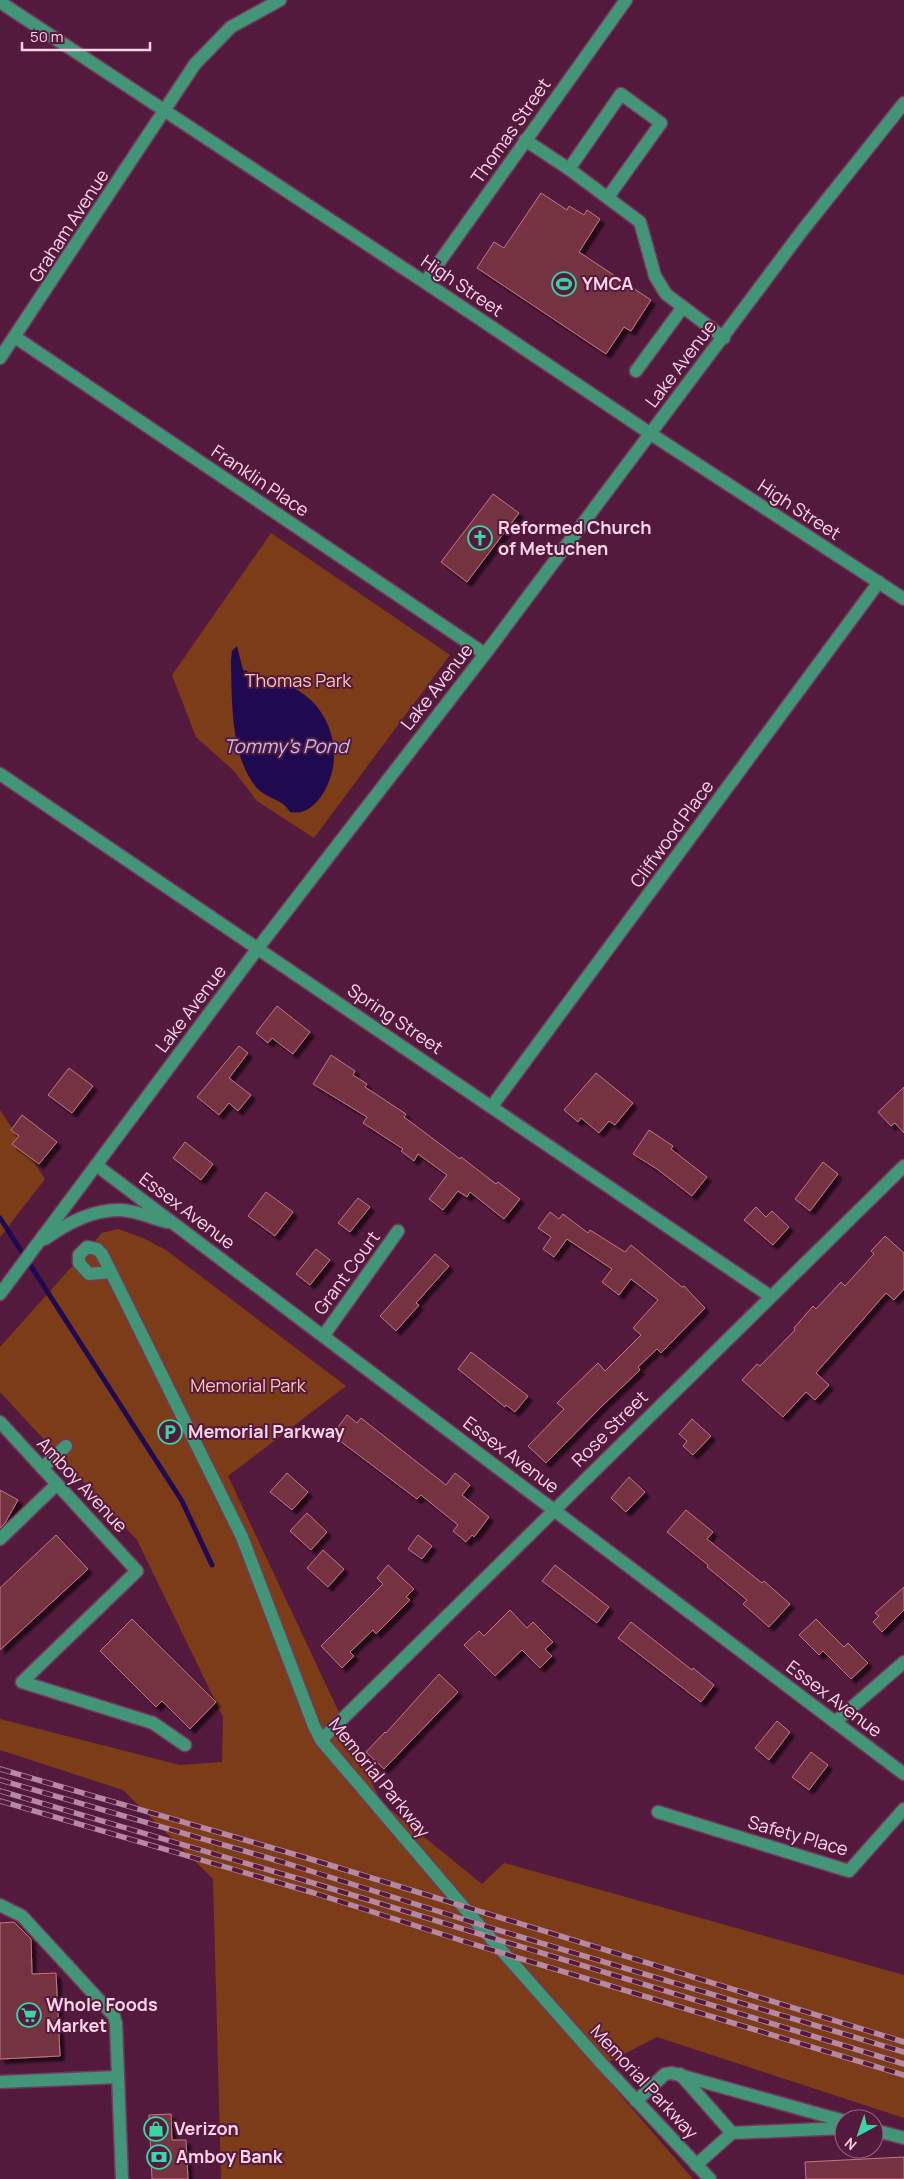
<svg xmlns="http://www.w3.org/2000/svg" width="904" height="2179" viewBox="0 0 904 2179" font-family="Manrope,sans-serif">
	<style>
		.green { fill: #7c3c17 }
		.water { fill: #1f0a51 }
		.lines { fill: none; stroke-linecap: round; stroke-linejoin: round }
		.stream { stroke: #1f0a51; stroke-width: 5 }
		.building { fill: #753141; stroke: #c37686; filter: url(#shadow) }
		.minor-casing { stroke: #723b5b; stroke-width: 15 }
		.minor { stroke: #429577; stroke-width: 12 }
		.rail-casing { stroke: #b688a1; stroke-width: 5.5 }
		.rail { stroke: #541a3d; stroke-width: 4; stroke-dasharray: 11; stroke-linecap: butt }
		.labels { text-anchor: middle; stroke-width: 4; stroke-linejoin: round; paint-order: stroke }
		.street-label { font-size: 18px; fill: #f9d4e6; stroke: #541a3d }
		.poi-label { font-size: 18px; font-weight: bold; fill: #f9d4e6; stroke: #541a3d; text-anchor: start }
		.park-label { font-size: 18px; fill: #fdc8ae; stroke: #541a3d }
		.water-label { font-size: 19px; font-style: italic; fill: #c1bff1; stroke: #541a3d }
	</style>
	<defs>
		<filter id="shadow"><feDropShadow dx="4.5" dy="4.5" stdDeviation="1" flood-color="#0009"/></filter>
	</defs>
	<rect width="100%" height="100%" fill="#541a3d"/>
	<!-- green -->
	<g class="green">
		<polygon points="271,533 450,655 314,838 257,801 234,771 196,737 172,675"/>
		<polygon points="0,1110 45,1179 0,1237"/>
		<polygon points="118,1229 143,1238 166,1250 346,1386 228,1476 381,1802 482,1884 504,1863 904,1975 904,2118 657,2037 597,2068 693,2179 221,2179 213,1879 123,1790 0,1750 0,1719 180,1765 222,1762 223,1717 137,1540 0,1392 0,1347 102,1233"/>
	</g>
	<!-- water -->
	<path class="water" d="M237 646 243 670C269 678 292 682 312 701 326 715 335 737 334 757 334 779 317 818 290 812 283 799 267 799 257 788 230 757 232 699 231 660L232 651Z"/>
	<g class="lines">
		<!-- stream -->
		<polyline class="stream" points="0,1218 182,1501 212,1565"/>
	</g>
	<!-- building -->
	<g class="building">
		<polygon points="541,193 567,210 569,206 584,215 587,210 600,219 579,252 651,300 631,331 624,327 606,354 477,268 494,242 504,248"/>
		<polygon points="493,494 519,513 467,582 441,562"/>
		<polygon points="277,1006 310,1032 293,1054 272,1038 268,1043 256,1033"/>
		<polygon points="239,1046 248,1053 229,1078 251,1095 238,1111 229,1103 219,1115 197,1097"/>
		<polygon points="331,1055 355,1071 353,1075 367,1084 365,1087 406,1114 404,1117 460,1159 461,1157 496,1184 498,1182 520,1199 504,1219 470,1192 467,1197 458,1191 443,1210 429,1199 447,1175 418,1154 414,1161 401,1151 403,1149 363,1123 367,1117 313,1084"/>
		<polygon points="69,1068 93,1086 72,1113 48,1095"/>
		<polygon points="596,1073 633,1103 615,1125 609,1121 599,1133 581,1118 578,1122 564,1110"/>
		<polygon points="904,1087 904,1133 895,1123 891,1126 878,1112"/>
		<polygon points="22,1115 57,1142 39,1164 12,1144 19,1136 11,1130"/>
		<polygon points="649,1130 673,1146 671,1149 707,1177 692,1196 657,1169 633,1154"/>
		<polygon points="185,1142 213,1164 201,1180 173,1158"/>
		<polygon points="823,1162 838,1174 810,1211 795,1199"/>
		<polygon points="266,1192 293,1212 275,1236 248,1216"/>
		<polygon points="358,1198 370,1207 350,1232 338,1223"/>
		<polygon points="756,1207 766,1217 772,1211 789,1227 773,1245 744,1220"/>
		<polygon points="550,1212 559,1219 563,1214 588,1233 590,1230 625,1252 631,1245 682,1287 684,1286 705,1308 661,1353 657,1349 638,1367 640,1370 602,1406 546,1463 528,1446 564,1409 557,1403 598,1363 605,1371 641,1335 633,1328 658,1300 631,1279 619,1295 602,1282 612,1269 567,1239 554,1257 543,1249 551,1237 538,1228"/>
		<polygon points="885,1236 904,1253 904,1289 894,1300 886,1293 816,1373 829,1385 815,1400 806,1392 783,1417 742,1380 757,1364 760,1366 795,1330 794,1328 813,1306 816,1309 841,1282 845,1286 874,1254 871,1251"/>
		<polygon points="316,1249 330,1260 310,1285 296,1274"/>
		<polygon points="435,1254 449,1266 416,1303 419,1305 396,1331 380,1316"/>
		<polygon points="471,1352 528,1396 515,1412 506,1405 505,1407 458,1369"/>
		<polygon points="347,1415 357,1423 361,1418 446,1485 455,1473 470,1485 462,1495 489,1517 474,1537 472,1535 466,1542 453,1531 458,1525 421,1495 417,1499 332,1435"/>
		<polygon points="692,1419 711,1436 693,1455 683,1446 687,1441 679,1434"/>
		<polygon points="287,1473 308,1492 292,1510 270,1492"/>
		<polygon points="629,1477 645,1492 626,1512 611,1498"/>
		<polygon points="0,1490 18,1500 5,1523 0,1528"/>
		<polygon points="686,1510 713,1532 707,1539 762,1583 764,1581 790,1604 769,1627 743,1604 747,1600 707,1567 708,1565 667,1532"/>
		<polygon points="307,1513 327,1532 311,1550 290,1531"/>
		<polygon points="56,1535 88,1569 0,1650 0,1588"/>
		<polygon points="418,1535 432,1546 422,1559 408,1549"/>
		<polygon points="323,1550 344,1569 328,1587 307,1568"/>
		<polygon points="388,1565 414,1589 406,1597 410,1600 376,1634 373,1630 350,1652 354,1656 342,1668 321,1646 383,1584 377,1578"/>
		<polygon points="555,1565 609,1607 597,1623 542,1581"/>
		<polygon points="904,1587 904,1610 882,1632 873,1622 879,1616 875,1613"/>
		<polygon points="510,1610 527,1628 533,1622 553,1642 545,1649 552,1656 540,1668 522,1650 495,1676 464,1645 479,1631 484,1636"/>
		<polygon points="132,1619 216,1702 190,1729 162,1701 156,1707 100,1651"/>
		<polygon points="816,1619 844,1647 848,1643 868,1663 851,1679 823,1651 819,1655 799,1635"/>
		<polygon points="631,1622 692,1670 693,1668 714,1685 701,1702 618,1638"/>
		<polygon points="439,1674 458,1692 384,1769 366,1752 385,1732 386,1733"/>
		<polygon points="777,1721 790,1732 769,1760 755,1748"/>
		<polygon points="811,1752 828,1765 809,1790 792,1777"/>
		<polygon points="14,1922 31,1939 32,1974 56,1973 60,2056 0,2059 0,1923"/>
		<polygon points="171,2114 172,2140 186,2140 188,2179 152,2179 149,2115"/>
		<polygon points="904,2157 904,2179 806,2179 805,2162"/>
	</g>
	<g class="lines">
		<!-- minor casing -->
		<g class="minor-casing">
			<g id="minor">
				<polyline points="0,2 438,291 651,434 904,599"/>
				<polyline points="525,140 569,169 640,222 655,276 666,294 724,338"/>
				<polyline points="569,169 621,94 661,123 608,197"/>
				<polyline points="425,282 626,0"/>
				<polyline points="15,337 485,654"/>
				<polyline points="0,358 195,64 231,27 280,0"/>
				<polyline points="636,371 683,307"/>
				<polyline points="0,774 770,1296"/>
				<polyline points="492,1106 879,582"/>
				<polyline points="96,1165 904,1774"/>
				<path d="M45 1239C67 1223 94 1209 121 1210 137 1211 152 1218 167 1222"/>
				<polyline points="110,1272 89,1274 79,1263 79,1255 87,1247 97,1249 102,1254 242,1537 314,1726 321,1740 472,1917 603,2065 710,2179"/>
				<polyline points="0,1294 258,948 485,654 802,231 904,103"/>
				<polyline points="324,1335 398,1231"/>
				<polyline points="0,1422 137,1571 22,1682 153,1723 185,1745"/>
				<polyline points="42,1468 66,1446"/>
				<polyline points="0,1539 57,1484"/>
				<polyline points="835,1722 904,1662"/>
				<polyline points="321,1740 904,1166"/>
				<polyline points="658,1812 849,1871 904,1809"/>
				<polyline points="0,1905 22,1916 114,2016 116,2024 122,2179"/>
				<polyline points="680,2074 732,2133 844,2128"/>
				<polyline points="0,2082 118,2077"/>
				<polyline points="636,2101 665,2074 672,2073 844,2121"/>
				<polyline points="874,2130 904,2138"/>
				<polyline points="696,2165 732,2133"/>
			</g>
		</g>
		<!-- minor -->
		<use href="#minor" class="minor"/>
		<!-- rail casing -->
		<g class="rail-casing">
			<g id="rail">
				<polyline points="0,1769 307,1858 904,2042"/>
				<polyline points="0,1780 282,1862 491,1928 904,2052"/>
				<polyline points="0,1791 313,1883 904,2064"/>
				<polyline points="0,1801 314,1893 466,1942 904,2075"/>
			</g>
		</g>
		<!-- rail -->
		<use href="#rail" class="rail"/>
	</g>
	<!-- icons -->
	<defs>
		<g id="stadium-ring" transform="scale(1.25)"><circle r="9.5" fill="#541a3d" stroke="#3bd4a4" stroke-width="1.5"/><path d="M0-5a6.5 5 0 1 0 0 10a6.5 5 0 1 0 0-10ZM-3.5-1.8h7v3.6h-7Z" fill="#3bd4a4"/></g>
		<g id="church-ring" transform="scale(1.25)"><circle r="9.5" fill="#541a3d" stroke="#3bd4a4" stroke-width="1.5"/><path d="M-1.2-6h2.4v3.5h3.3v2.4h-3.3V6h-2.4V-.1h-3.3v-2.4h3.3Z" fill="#3bd4a4"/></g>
		<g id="parking-ring" transform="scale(1.25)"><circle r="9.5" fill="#541a3d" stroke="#3bd4a4" stroke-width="1.5"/><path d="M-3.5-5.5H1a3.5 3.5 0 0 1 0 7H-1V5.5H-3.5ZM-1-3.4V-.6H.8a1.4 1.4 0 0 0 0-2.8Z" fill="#3bd4a4"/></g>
		<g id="supermarket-ring" transform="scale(1.25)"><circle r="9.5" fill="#541a3d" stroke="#3bd4a4" stroke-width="1.5"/><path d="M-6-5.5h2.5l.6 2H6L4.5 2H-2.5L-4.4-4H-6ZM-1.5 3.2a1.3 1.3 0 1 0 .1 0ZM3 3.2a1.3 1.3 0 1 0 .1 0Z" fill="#3bd4a4"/></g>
		<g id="shop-ring" transform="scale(1.25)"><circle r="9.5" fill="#541a3d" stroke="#3bd4a4" stroke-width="1.5"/><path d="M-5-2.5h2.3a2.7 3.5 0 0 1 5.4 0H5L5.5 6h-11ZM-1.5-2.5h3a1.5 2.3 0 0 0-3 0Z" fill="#3bd4a4"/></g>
		<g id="bank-ring" transform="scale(1.25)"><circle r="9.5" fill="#541a3d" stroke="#3bd4a4" stroke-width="1.5"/><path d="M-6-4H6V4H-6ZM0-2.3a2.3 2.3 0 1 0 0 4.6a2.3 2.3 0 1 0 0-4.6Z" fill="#3bd4a4"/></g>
	</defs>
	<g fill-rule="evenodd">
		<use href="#stadium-ring" x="564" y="284"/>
		<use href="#church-ring" x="480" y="538"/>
		<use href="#parking-ring" x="170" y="1432"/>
		<use href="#supermarket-ring" x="29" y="2015"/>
		<use href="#shop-ring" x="156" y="2129"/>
		<use href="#bank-ring" x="159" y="2157"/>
	</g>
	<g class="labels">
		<!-- street labels -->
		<g class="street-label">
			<text transform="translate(511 131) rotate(-55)" y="6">Thomas Street</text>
			<text transform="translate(69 226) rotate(-57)" y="6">Graham Avenue</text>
			<text transform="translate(462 286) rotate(34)" y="6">High Street</text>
			<text transform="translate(681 364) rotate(-53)" y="6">Lake Avenue</text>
			<text transform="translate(260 481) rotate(34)" y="6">Franklin Place</text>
			<text transform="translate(799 510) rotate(33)" y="6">High Street</text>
			<text transform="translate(437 687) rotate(-52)" y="6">Lake Avenue</text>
			<text transform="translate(672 834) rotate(-54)" y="6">Cliffwood Place</text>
			<text transform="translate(191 1009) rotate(-53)" y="6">Lake Avenue</text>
			<text transform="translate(395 1019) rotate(34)" y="6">Spring Street</text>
			<text transform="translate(187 1211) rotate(37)" y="6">Essex Avenue</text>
			<text transform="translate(347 1273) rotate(-54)" y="6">Grant Court</text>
			<text transform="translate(610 1429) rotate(-45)" y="6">Rose Street</text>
			<text transform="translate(511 1455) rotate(37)" y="6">Essex Avenue</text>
			<text transform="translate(82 1485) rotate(47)" y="6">Amboy Avenue</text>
			<text transform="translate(834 1699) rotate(37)" y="6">Essex Avenue</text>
			<text transform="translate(379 1778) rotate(51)" y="6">Memorial Parkway</text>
			<text transform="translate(798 1836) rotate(16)" y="6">Safety Place</text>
			<text transform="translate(644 2082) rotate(47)" y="6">Memorial Parkway</text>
		</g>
		<!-- poi labels -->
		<g class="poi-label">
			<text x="582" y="290">YMCA</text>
			<text x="498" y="534">Reformed Church<tspan x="498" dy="21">of Metuchen</tspan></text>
			<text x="188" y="1438">Memorial Parkway</text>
			<text x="46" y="2011">Whole Foods<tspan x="46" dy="21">Market</tspan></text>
			<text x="174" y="2135">Verizon</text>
			<text x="176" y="2163">Amboy Bank</text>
		</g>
		<!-- park labels -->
		<g class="park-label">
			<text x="298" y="687">Thomas Park</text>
			<text x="248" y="1392">Memorial Park</text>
		</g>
		<!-- water labels -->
		<g class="water-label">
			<text x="286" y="753">Tommy's Pond</text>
		</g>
	</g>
	<!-- north arrow -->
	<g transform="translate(859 2134) rotate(220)"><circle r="24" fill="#541a3d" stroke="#966481"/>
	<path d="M0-4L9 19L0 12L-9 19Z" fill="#3bd4a4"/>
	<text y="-8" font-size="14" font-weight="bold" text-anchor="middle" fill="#f9d4e6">N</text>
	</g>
	<!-- scale -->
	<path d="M22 42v8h128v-8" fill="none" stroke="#f9d4e6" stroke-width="2.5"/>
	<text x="30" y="42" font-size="15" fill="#f9d4e6" stroke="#541a3d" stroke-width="4" paint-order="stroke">50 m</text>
</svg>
